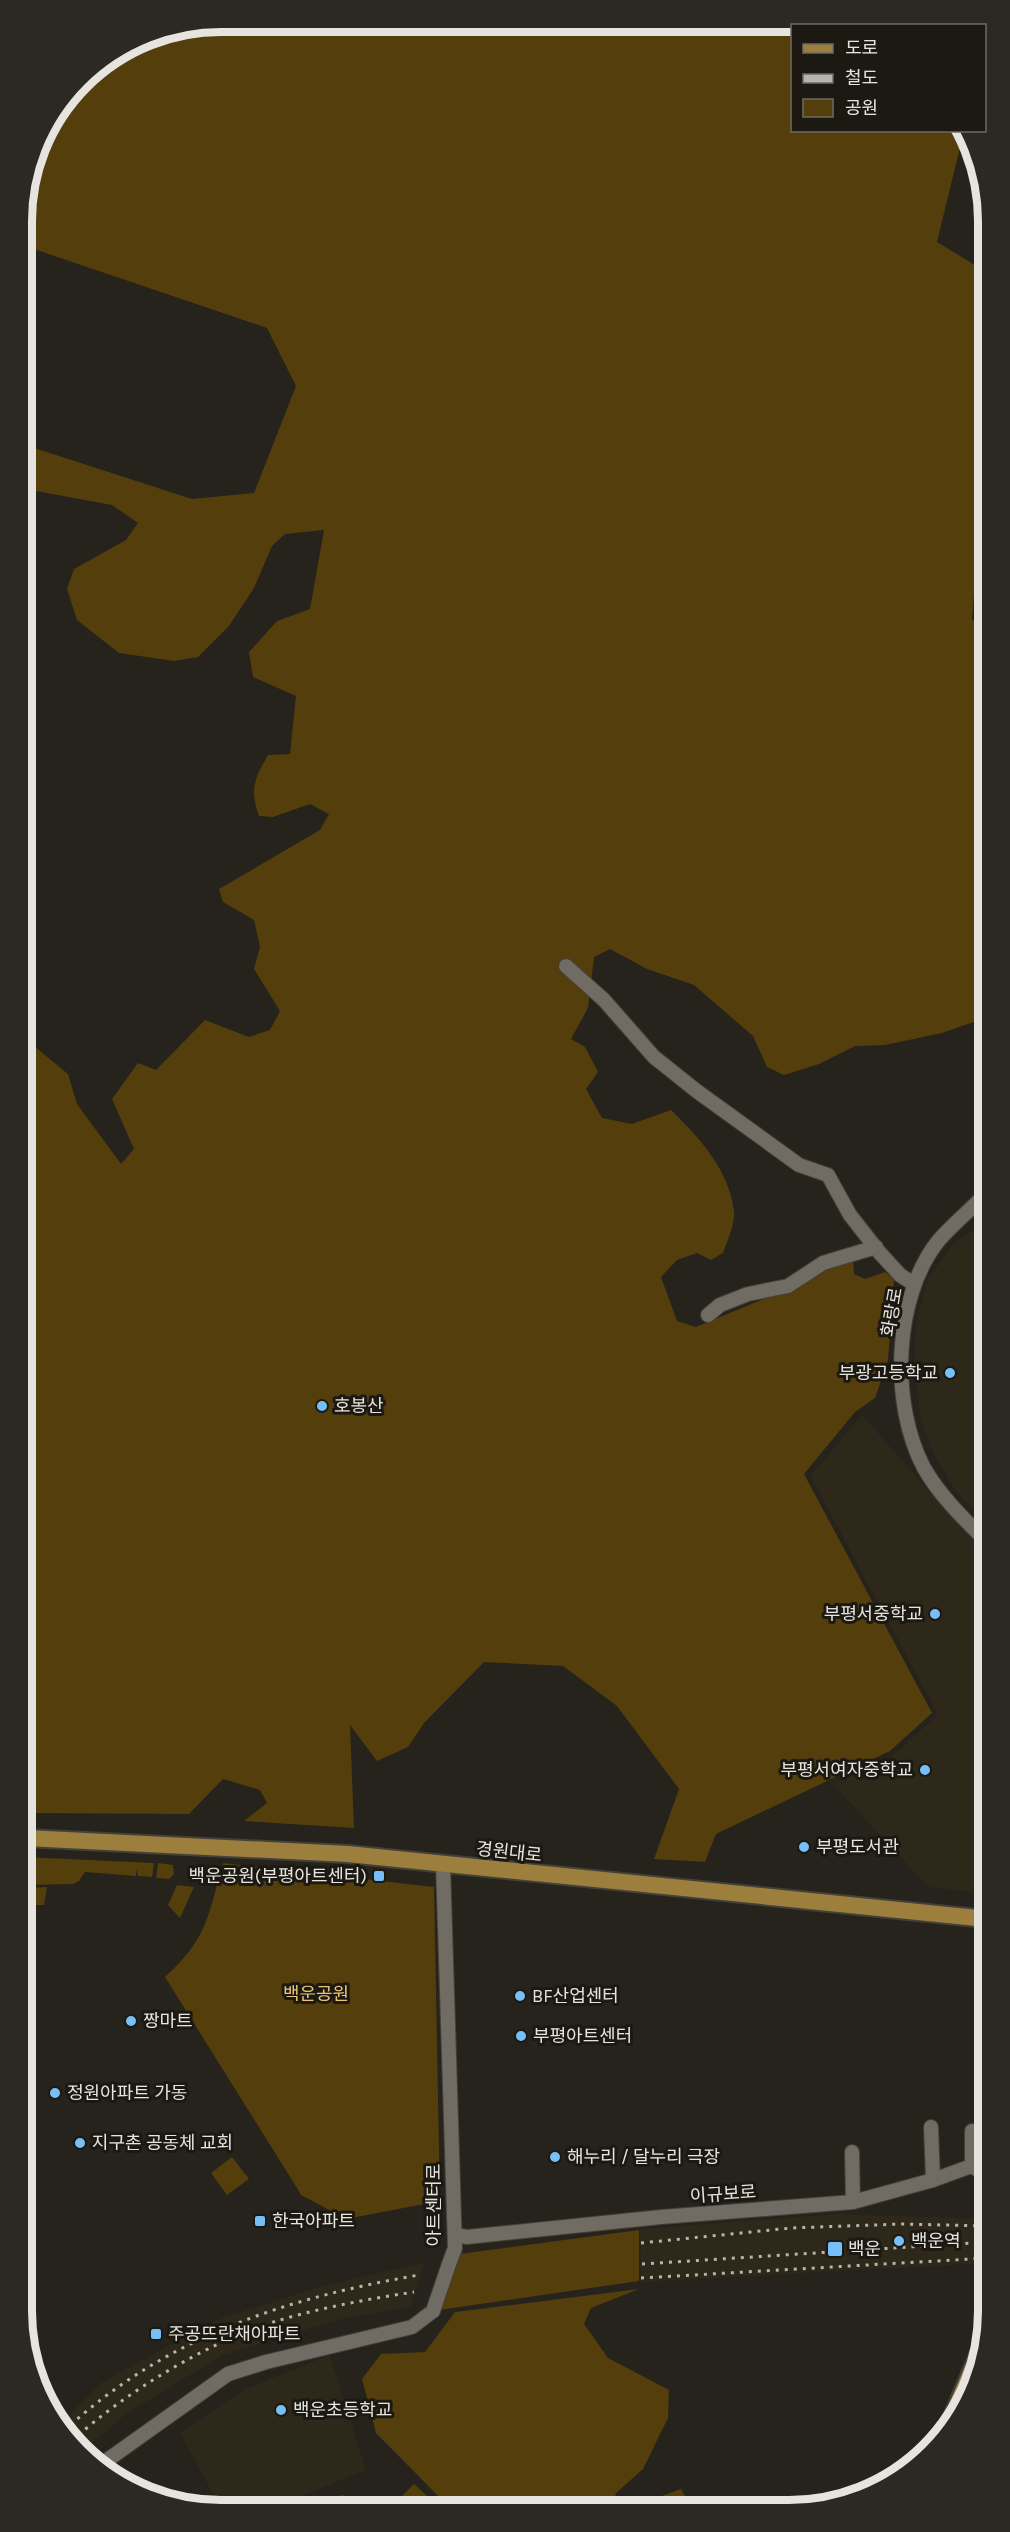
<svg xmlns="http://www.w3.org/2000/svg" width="1010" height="2532" viewBox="0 0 1010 2532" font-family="Karla,'Noto Sans KR',sans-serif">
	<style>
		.built { fill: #2e281b }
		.green { fill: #543e0c }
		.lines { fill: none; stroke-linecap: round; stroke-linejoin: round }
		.minor-casing { stroke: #43403a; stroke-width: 16 }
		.major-casing { stroke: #43403a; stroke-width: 20 }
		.minor { stroke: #706b63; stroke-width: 14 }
		.major { stroke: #9c7f3d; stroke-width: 16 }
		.rail { stroke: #b7b4af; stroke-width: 3; stroke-dasharray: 3 6; stroke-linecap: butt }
		.minor-bridge-casing { stroke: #43403a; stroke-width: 16; stroke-linecap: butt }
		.minor-bridge { stroke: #706b63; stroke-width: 14 }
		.poi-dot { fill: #76c0f7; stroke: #1c1912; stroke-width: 2 }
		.labels { text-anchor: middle; stroke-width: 6; stroke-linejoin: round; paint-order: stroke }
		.street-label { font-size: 18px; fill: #e6e4df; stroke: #1c1912 }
		.poi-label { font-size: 18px; fill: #e6e4df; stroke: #1c1912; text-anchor: start }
		.park-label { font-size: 18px; fill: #edc471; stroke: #1c1912 }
		.rim { fill: none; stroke: #e6e4df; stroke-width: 8 }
	</style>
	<rect width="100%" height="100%" fill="#26221c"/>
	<!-- built -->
	<g class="built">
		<polygon points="975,1229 985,1231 986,1524 953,1487 933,1453 921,1421 914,1365 916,1325 927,1280 953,1244"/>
		<polygon points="862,1415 986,1555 987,1893 928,1887 833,1784 892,1757 938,1714 810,1476"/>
		<polygon points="838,2214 988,2219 988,2263 641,2282 640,2229"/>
		<polygon points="425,2262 410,2307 345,2318 223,2355 126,2414 82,2452 59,2425 102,2382 219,2319 315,2288"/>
		<polygon points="330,2355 366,2470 275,2507 220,2507 180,2433 248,2388"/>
	</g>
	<!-- green -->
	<g class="green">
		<path d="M221 21 816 25 792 26V130H960L963 135 937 242 983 270V504L980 510 972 620 984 625 985 1018 942 1033 885 1045 855 1046 819 1064 784 1075 767 1067 753 1036 694 985 647 969 610 949 594 957 588 1008 571 1039 585 1047 598 1072 586 1089 602 1118 632 1124 671 1110C699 1137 730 1171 734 1212 735 1224 727 1241 723 1253L711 1260 697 1253 677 1260 661 1277 677 1321 696 1327 778 1293 821 1271 853 1260 854 1274 865 1279 885 1272 894 1279 888 1360 875 1398 855 1412 804 1474 932 1713 890 1751 716 1834 705 1862 654 1859 679 1789 617 1706 563 1666 484 1662 424 1723 408 1747 377 1761 350 1725 354 1828 244 1821 267 1803 260 1790 223 1779 189 1814 26 1813 24 1021 34 1046 68 1074 77 1104 121 1164 134 1149 112 1099 138 1063 156 1070 205 1020 249 1037 270 1030 280 1011 254 969 260 947 254 920 223 902 219 889 320 830 329 814 310 804 273 817 259 816C249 789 255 778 268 755L290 754 296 696 253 677 249 652 277 621 310 609 324 530 285 534 272 546 254 588 229 626 198 657 174 661 119 653 77 620 67 589 74 569 126 540 138 523 112 505 36 491 22 485V444L192 499 254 493 296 386 267 328 22 245 21 207 41 133 89 71 145 36Z"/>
		<polygon points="26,1857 154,1863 152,1877 138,1876 136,1869 136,1876 85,1872 79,1881 73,1884 26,1885"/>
		<polygon points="158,1863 173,1865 174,1874 169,1879 156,1878"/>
		<path d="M223 1863 434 1887 440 2201 346 2219 301 2195 297 2188 165 1977C208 1938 208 1916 223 1863Z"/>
		<polygon points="177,1885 194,1887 180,1918 168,1905"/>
		<polygon points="47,1887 44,1905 26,1905 26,1888"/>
		<polygon points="232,2157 249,2179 227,2195 211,2173"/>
		<polygon points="639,2230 639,2281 439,2310 459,2254"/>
		<polygon points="639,2289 591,2308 584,2324 608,2358 669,2390 668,2418 643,2469 615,2494 623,2505 448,2506 376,2433 362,2379 381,2354 425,2352 455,2312"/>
		<polygon points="414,2484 438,2506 392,2506"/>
		<polygon points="681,2489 690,2505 637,2505"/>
		<polygon points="343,2495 355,2506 300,2507"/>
	</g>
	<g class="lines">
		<!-- minor casing -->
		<g class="minor-casing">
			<g id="minor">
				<polyline points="566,966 604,1000 654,1057 698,1092 799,1165 828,1175 850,1215 879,1252 900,1275 914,1284"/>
				<path d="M985 1195C970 1210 953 1224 939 1240 893 1297 890 1404 924 1468 940 1496 964 1519 986 1541"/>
				<polyline points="708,1315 720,1305 748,1294 788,1286 823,1263 876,1247"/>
				<polyline points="443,1864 455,2248 449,2264"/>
				<polyline points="931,2127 933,2180"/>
				<polyline points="972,2131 972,2166"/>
				<polyline points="852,2152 853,2202"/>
				<polyline points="972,2166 988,2177"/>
				<polyline points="455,2235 467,2237 661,2217 853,2202 933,2180 988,2160"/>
				<polyline points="99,2466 228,2374 266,2362 412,2327 433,2311"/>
			</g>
		</g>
		<!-- major casing -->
		<g class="major-casing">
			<g id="major">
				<polyline points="26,1838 348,1854 987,1919"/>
				<polyline points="944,2436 985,2339"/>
			</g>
		</g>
		<!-- minor -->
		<use href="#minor" class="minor"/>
		<!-- major -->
		<use href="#major" class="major"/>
		<!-- rail -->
		<g class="rail">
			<polyline points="641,2243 791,2228 902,2224 988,2226"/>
			<polyline points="642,2264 988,2242"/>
			<polyline points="641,2278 988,2258"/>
			<path d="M64 2431C165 2337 286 2298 419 2275"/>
			<path d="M72 2441C125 2392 211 2340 280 2320 324 2307 369 2299 414 2292"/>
		</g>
		<!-- minor-bridge casing -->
		<g class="minor-bridge-casing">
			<polyline id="minor-bridge" points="433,2311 449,2264"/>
		</g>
		<!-- minor-bridge -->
		<use href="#minor-bridge" class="minor-bridge"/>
	</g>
	<!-- markers -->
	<g class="poi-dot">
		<circle cx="950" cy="1373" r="6"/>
		<circle cx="322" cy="1406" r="6"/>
		<circle cx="935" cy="1614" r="6"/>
		<circle cx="925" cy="1770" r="6"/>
		<circle cx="804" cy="1847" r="6"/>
		<rect x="373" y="1870" width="12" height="12" rx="3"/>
		<circle cx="520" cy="1996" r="6"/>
		<circle cx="131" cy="2021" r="6"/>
		<circle cx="521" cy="2036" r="6"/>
		<circle cx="55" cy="2093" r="6"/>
		<circle cx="80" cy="2143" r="6"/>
		<circle cx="555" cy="2157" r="6"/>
		<rect x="254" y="2215" width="12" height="12" rx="3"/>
		<circle cx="899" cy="2241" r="6"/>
		<rect x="827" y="2241" width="16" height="16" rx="3"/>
		<rect x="150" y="2328" width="12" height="12" rx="3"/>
		<circle cx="281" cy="2410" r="6"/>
	</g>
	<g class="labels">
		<!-- street labels -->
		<g class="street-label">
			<text transform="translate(892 1312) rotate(-80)" y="6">화랑로</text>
			<text transform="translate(509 1852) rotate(6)" y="6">경원대로</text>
			<text transform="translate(723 2194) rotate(-4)" y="6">이규보로</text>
			<text transform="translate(434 2205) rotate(-90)" y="6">아트센터로</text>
		</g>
		<!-- poi labels -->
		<g class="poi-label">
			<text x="938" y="1379" text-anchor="end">부광고등학교</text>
			<text x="334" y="1412">호봉산</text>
			<text x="923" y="1620" text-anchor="end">부평서중학교</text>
			<text x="913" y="1776" text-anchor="end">부평서여자중학교</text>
			<text x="816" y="1853">부평도서관</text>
			<text x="367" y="1882" text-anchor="end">백운공원(부평아트센터)</text>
			<text x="532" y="2002">BF산업센터</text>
			<text x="143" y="2027">짱마트</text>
			<text x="533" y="2042">부평아트센터</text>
			<text x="67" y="2099">정원아파트 가동</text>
			<text x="92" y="2149">지구촌 공동체 교회</text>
			<text x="567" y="2163">해누리 / 달누리 극장</text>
			<text x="272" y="2227">한국아파트</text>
			<text x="911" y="2247">백운역</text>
			<text x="848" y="2255">백운</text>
			<text x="168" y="2340">주공뜨란채아파트</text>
			<text x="293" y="2416">백운초등학교</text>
		</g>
		<!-- park labels -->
		<g class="park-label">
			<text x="316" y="2000">백운공원</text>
		</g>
	</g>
	<!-- crop -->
	<path d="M0 0H1010V2532H0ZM221 32H789A189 189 0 0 1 978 221V2311A189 189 0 0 1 789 2500H221A189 189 0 0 1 32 2311V221A189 189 0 0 1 221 32Z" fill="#2c2922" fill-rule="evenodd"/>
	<path class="rim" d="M221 32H789A189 189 0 0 1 978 221V2311A189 189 0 0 1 789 2500H221A189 189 0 0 1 32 2311V221A189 189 0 0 1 221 32Z"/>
	<!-- legend -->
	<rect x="791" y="24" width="195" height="108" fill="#1c1912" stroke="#6d6a64" stroke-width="1.5"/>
	<rect x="803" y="44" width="30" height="9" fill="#9c7f3d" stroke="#6d6a64" stroke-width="1.5"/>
	<text x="845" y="54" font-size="18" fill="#e6e4df">도로</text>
	<rect x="803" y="74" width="30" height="9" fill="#b7b4af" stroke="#6d6a64" stroke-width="1.5"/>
	<text x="845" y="84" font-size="18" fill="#e6e4df">철도</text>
	<rect x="803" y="99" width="30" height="18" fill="#543e0c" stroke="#6d6a64" stroke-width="1.5"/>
	<text x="845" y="114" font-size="18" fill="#e6e4df">공원</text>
</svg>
